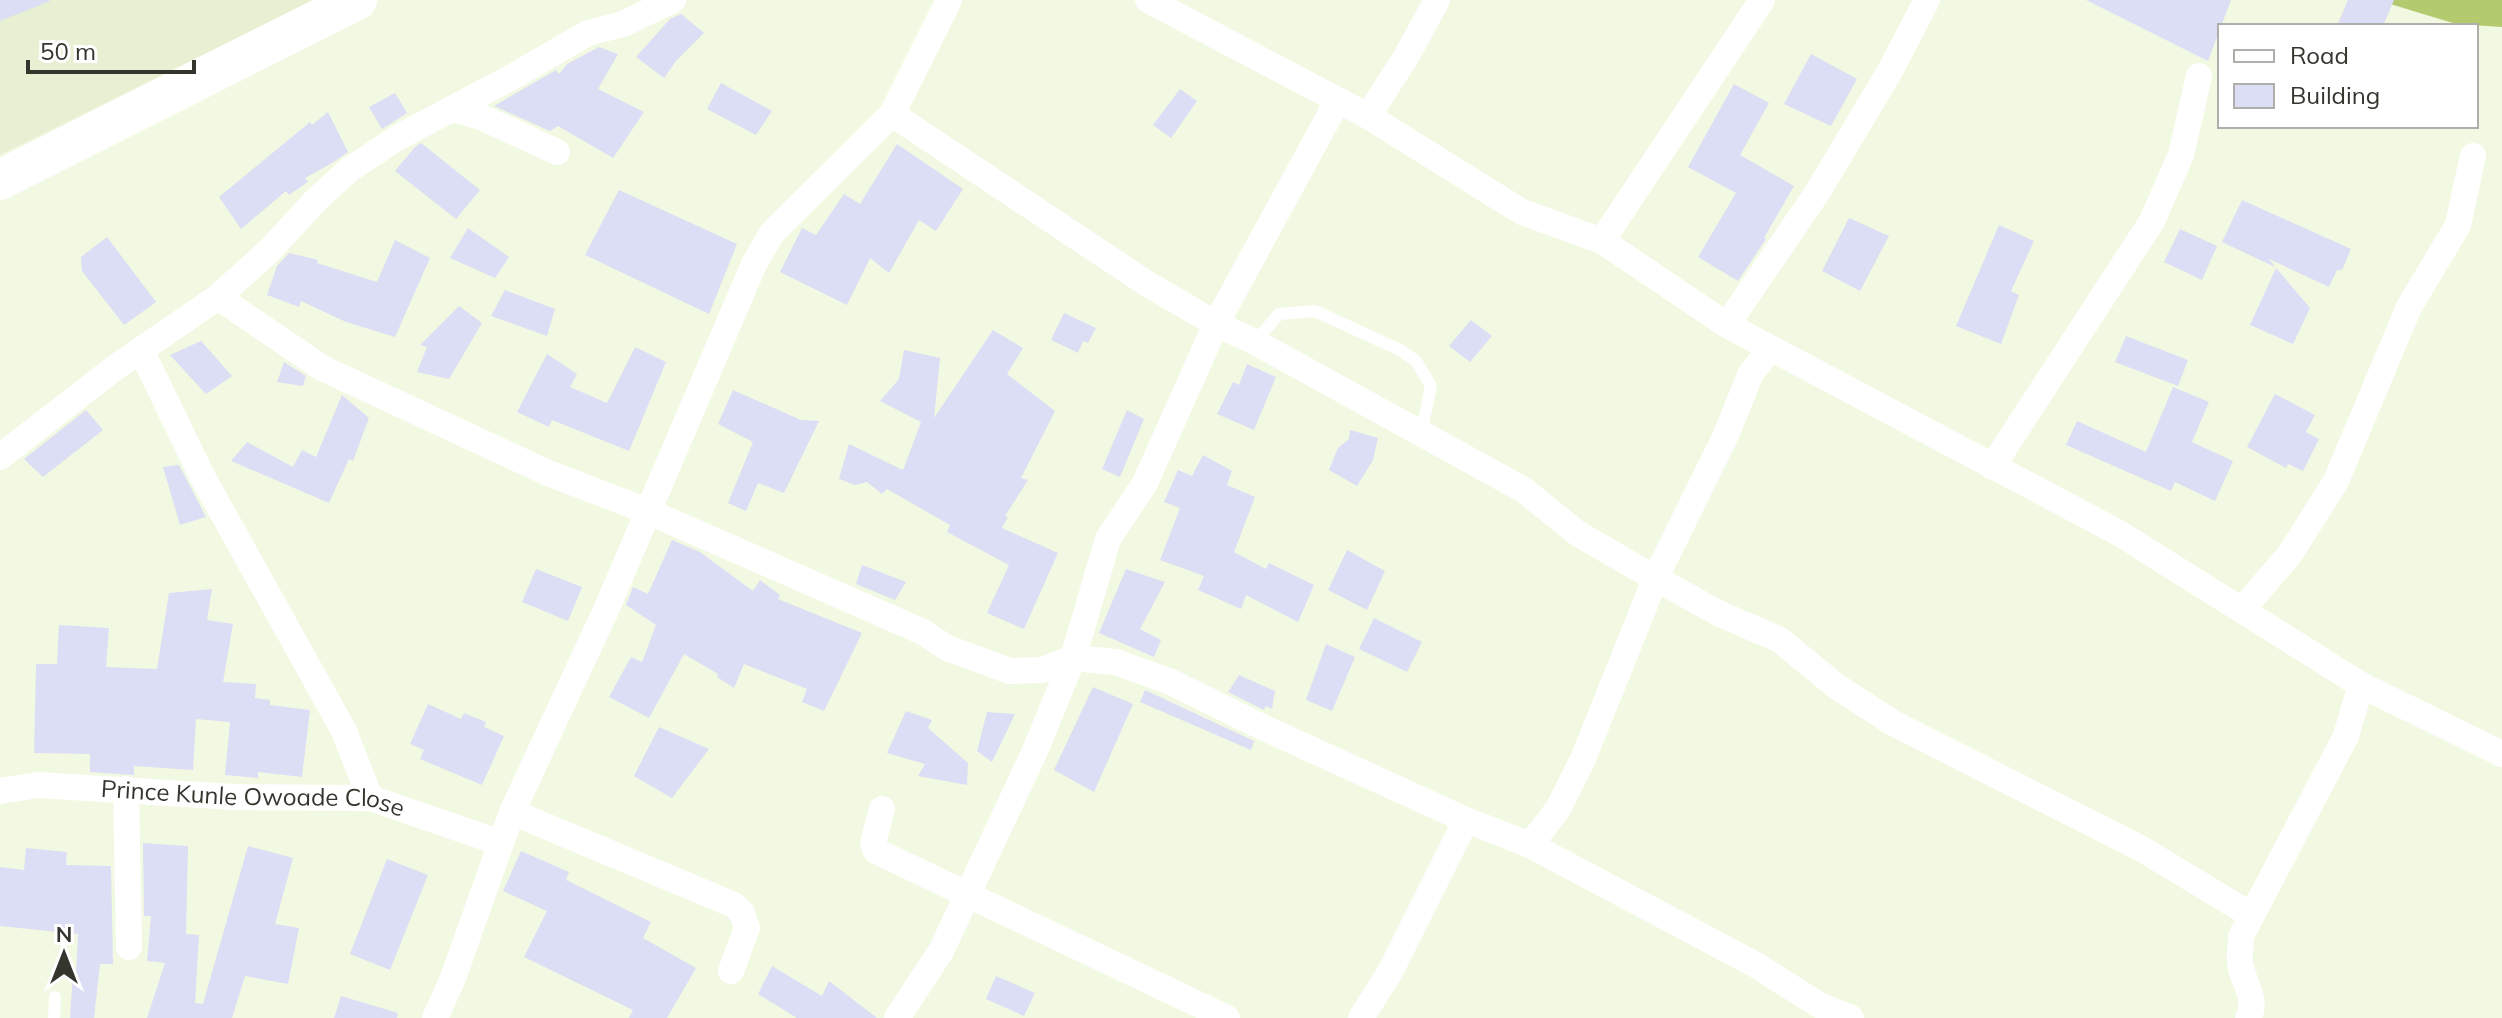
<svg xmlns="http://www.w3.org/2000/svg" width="2502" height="1018" viewBox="0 0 2502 1018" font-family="Mulish,sans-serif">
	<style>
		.built { fill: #e7f0d2 }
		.forest { fill: #b4ca6e }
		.building { fill: #dbdef4 }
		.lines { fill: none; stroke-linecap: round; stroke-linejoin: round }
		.lane { stroke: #fff; stroke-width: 12 }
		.street { stroke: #fff; stroke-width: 26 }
		.primary { stroke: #fff; stroke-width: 40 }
		.labels { text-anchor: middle; stroke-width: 7; stroke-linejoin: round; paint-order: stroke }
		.street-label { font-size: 24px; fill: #34362e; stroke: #fff }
	</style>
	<rect width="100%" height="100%" fill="#f2f9e2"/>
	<!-- built -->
	<polygon class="built" points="0,0 313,0 0,155"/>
	<!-- forest -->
	<polygon class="forest" points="2377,0 2502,0 2502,27 2456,24"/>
	<!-- building -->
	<g class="building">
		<polygon points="0,0 49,0 50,1 0,21"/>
		<polygon points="2086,0 2231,0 2208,61"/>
		<polygon points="2348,0 2394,0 2383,26 2337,26"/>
		<polygon points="681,14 704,33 676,61 664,78 636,57 670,19"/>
		<polygon points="599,47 618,54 598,89 644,112 613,158 558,126 550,131 494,106 556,70 559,74 567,64"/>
		<polygon points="1811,54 1857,79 1831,126 1784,104"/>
		<polygon points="721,83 772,111 756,135 707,109"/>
		<polygon points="1734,84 1769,103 1740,155 1794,186 1764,238 1766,239 1738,281 1698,257 1736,193 1688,167"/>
		<polygon points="1180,89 1197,101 1171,138 1153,125"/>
		<polygon points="395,93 407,113 382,129 369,107"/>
		<polygon points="328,112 348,152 332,163 305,178 308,182 289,195 286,191 241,229 219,197 310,122 312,125"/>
		<polygon points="421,143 480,190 456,219 395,171 415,147"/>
		<polygon points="897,144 963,189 936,231 919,220 889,273 870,258 847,305 780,272 802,228 816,235 844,194 860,204"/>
		<polygon points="619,190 737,244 709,314 585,255"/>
		<polygon points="2242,200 2351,249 2342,270 2337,270 2329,287 2269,259 2275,267 2222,242"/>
		<polygon points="1849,218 1889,236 1860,291 1822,271"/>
		<polygon points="1999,225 2034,241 2011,291 2019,295 2001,344 1956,326"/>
		<polygon points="468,228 509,257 495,278 450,258"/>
		<polygon points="2180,229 2217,246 2202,280 2164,262"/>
		<polygon points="107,237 156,302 124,325 82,271 81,257"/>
		<polygon points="395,240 430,258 395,337 346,322 301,301 299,307 267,295 277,266 289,253 318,260 317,263 377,282"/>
		<polygon points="2276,268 2310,308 2293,344 2250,325"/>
		<polygon points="505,290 555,309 547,336 491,316"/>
		<polygon points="459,306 482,323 449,379 417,372 427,347 420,345"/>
		<polygon points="1064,313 1096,328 1088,343 1083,341 1078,353 1051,340"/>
		<polygon points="1471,320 1492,336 1470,362 1449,346"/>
		<polygon points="993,330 1023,348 1007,374 1055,411 1021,478 1028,480 1005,516 1008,517 1002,528 1058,553 1024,629 987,613 1009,565 947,532 950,525 887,489 882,494 867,482 855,485 839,479 849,444 903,470 921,422 880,401 899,379 904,350 940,358 934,418"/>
		<polygon points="2126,336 2188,360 2178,386 2115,362"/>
		<polygon points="201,341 232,376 206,394 170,355"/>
		<polygon points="635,347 666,362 629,451 552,420 549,427 517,412 547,354 577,374 570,387 607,403"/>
		<polygon points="284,362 306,376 303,386 277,382"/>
		<polygon points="1247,364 1276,377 1254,430 1217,414 1233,382 1239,385"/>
		<polygon points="2173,387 2209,402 2192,442 2233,461 2215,501 2175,482 2171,491 2066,445 2077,421 2146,452"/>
		<polygon points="733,390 801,420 819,421 784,493 758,483 746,511 728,503 753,442 718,424"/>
		<polygon points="2275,394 2315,415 2306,432 2319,439 2303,471 2288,464 2286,468 2247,447"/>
		<polygon points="342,395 369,418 353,461 349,459 329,503 231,461 247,442 293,467 302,450 316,457"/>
		<polygon points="86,410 103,430 43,477 24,459"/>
		<polygon points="1127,410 1144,419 1120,477 1102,469"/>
		<polygon points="1350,430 1378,438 1373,460 1357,486 1329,470 1338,448 1349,439"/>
		<polygon points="1203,455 1232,471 1227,485 1255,497 1234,552 1266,569 1269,563 1314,585 1298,622 1246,595 1241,609 1198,590 1204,576 1160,560 1180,508 1164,502 1178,470 1192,476"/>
		<polygon points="179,465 206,517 180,525 163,467"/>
		<polygon points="672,540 700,552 753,591 760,580 780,595 778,599 862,633 824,711 802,702 807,689 744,664 734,688 717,677 718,674 684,654 649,718 609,697 631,657 642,662 656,625 626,605 633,587 648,594"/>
		<polygon points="1347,550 1385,571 1367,610 1328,590"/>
		<polygon points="862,565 906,582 895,600 856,584"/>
		<polygon points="536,569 582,587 568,621 522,602"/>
		<polygon points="1126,569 1165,582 1140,629 1161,640 1154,657 1099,633"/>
		<polygon points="212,589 207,620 233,624 223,682 256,684 255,698 270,700 270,705 310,710 302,777 258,772 258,778 225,775 230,722 196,719 193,770 134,766 134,775 90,772 90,754 34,753 36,664 57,664 59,625 109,628 106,667 157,669 169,593"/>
		<polygon points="1374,618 1422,642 1407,672 1359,649"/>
		<polygon points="1326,644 1355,657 1332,711 1306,700"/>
		<polygon points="1239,675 1275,691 1272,709 1266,706 1264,710 1228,692"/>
		<polygon points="1093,687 1133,704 1094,792 1054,770"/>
		<polygon points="1145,690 1254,741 1251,750 1140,702"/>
		<polygon points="428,704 461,719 464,713 486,722 484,727 504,736 482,785 420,759 424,750 410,744"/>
		<polygon points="906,711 932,720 928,728 968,763 967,785 918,776 925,764 887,753"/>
		<polygon points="987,712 1015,714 992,762 977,751"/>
		<polygon points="659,727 709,749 672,798 634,776"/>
		<polygon points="143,843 188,846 186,934 199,935 195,1003 203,1004 248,846 293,858 275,924 299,928 288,984 245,976 232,1018 147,1018 165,963 147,961 151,916 144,916"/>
		<polygon points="26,848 67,852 66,865 111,866 113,964 100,964 94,1018 70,1018 73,972 76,973 78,934 0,926 0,867 24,870"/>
		<polygon points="521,851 569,872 566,880 651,922 643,938 696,968 667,1018 629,1018 633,1010 524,957 547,911 503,891"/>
		<polygon points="387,859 428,875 390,970 350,954"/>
		<polygon points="772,966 822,996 829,981 877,1018 797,1018 758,994"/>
		<polygon points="996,976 1035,993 1024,1016 986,999"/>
		<polygon points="341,996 398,1013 397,1018 334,1018"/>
	</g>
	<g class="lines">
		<!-- lane -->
		<g class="lane">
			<polyline points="1255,342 1279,314 1315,311 1400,350 1416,361 1431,386 1421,434"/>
			<polyline points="54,1018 55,997"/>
		</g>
		<!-- street -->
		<g class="street">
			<polyline points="1148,0 1368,116 1522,212 1602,241 1727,325 2119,533 2361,685 2502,754"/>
			<polyline points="453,109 481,117 557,152"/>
			<polyline points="892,114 1146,283 1216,324 1255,342 1524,490 1577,533 1639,569 1718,613 1780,640 1836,686 1893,723 2142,849 2251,915"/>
			<polyline points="1368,116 1406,57 1437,0"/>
			<polyline points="1602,241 1762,0"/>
			<polyline points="218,297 322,368 548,473 647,511 923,632 947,648 1010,671 1042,670 1073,658 1116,662 1171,682 1262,727 1466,820 1530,845 1756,965 1819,1005 1851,1018"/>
			<polyline points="1727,325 1817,193 1890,71 1927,0"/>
			<polyline points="141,350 202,476 344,731 370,798"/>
			<polyline points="0,457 116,367 218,297 270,250 316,200 349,170 397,138 512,77 588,33 623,24 673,0"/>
			<polyline points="1992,467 2152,221 2181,155 2199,76"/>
			<polyline points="2242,610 2290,554 2336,481 2409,307 2458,225 2473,156"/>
			<polyline points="126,789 129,947"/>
			<path id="s1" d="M0 791 38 785 234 797 370 798 501 843"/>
			<polyline points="882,809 873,843 876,851 1227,1018"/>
			<polyline points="512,812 734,905 742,913 747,928 731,971"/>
			<polyline points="1530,845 1558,809 1583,759 1656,577 1725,437 1751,373 1771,349"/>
			<polyline points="435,1018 453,978 512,812 606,610 754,264 772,233 892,114 949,0"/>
			<polyline points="897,1018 941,951 1035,751 1073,658 1108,539 1145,483 1216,324 1338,100"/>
			<polyline points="1361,1018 1390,972 1466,820"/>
			<path d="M2248 1018C2259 1000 2242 982 2240 962 2239 954 2241 945 2241 936L2346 736 2361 685"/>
		</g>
		<!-- primary -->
		<polyline class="primary" points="0,180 357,0"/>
	</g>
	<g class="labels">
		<!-- street labels -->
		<g class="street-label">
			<text dy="8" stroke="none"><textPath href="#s1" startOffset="254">Prince Kunle Owoade Close</textPath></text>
		</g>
	</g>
	<!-- legend -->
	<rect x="2218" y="24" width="260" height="104" fill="#ffffff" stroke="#aeafab" stroke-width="2"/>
	<rect x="2234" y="50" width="40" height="12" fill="#ffffff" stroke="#aeafab" stroke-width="2"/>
	<text x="2290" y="64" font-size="24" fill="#34362e">Road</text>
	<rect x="2234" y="84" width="40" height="24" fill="#dbdef4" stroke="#aeafab" stroke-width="2"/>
	<text x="2290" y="104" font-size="24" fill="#34362e">Building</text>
	<!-- north arrow -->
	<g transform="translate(64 954)" stroke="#ffffff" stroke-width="6" paint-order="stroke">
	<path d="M0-6L14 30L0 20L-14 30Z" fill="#34362e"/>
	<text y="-12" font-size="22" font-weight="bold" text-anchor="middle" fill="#34362e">N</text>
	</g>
	<!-- scale -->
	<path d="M28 60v12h166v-12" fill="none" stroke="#34362e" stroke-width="4"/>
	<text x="40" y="60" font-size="24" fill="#34362e" stroke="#ffffff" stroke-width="6" paint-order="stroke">50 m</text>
</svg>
